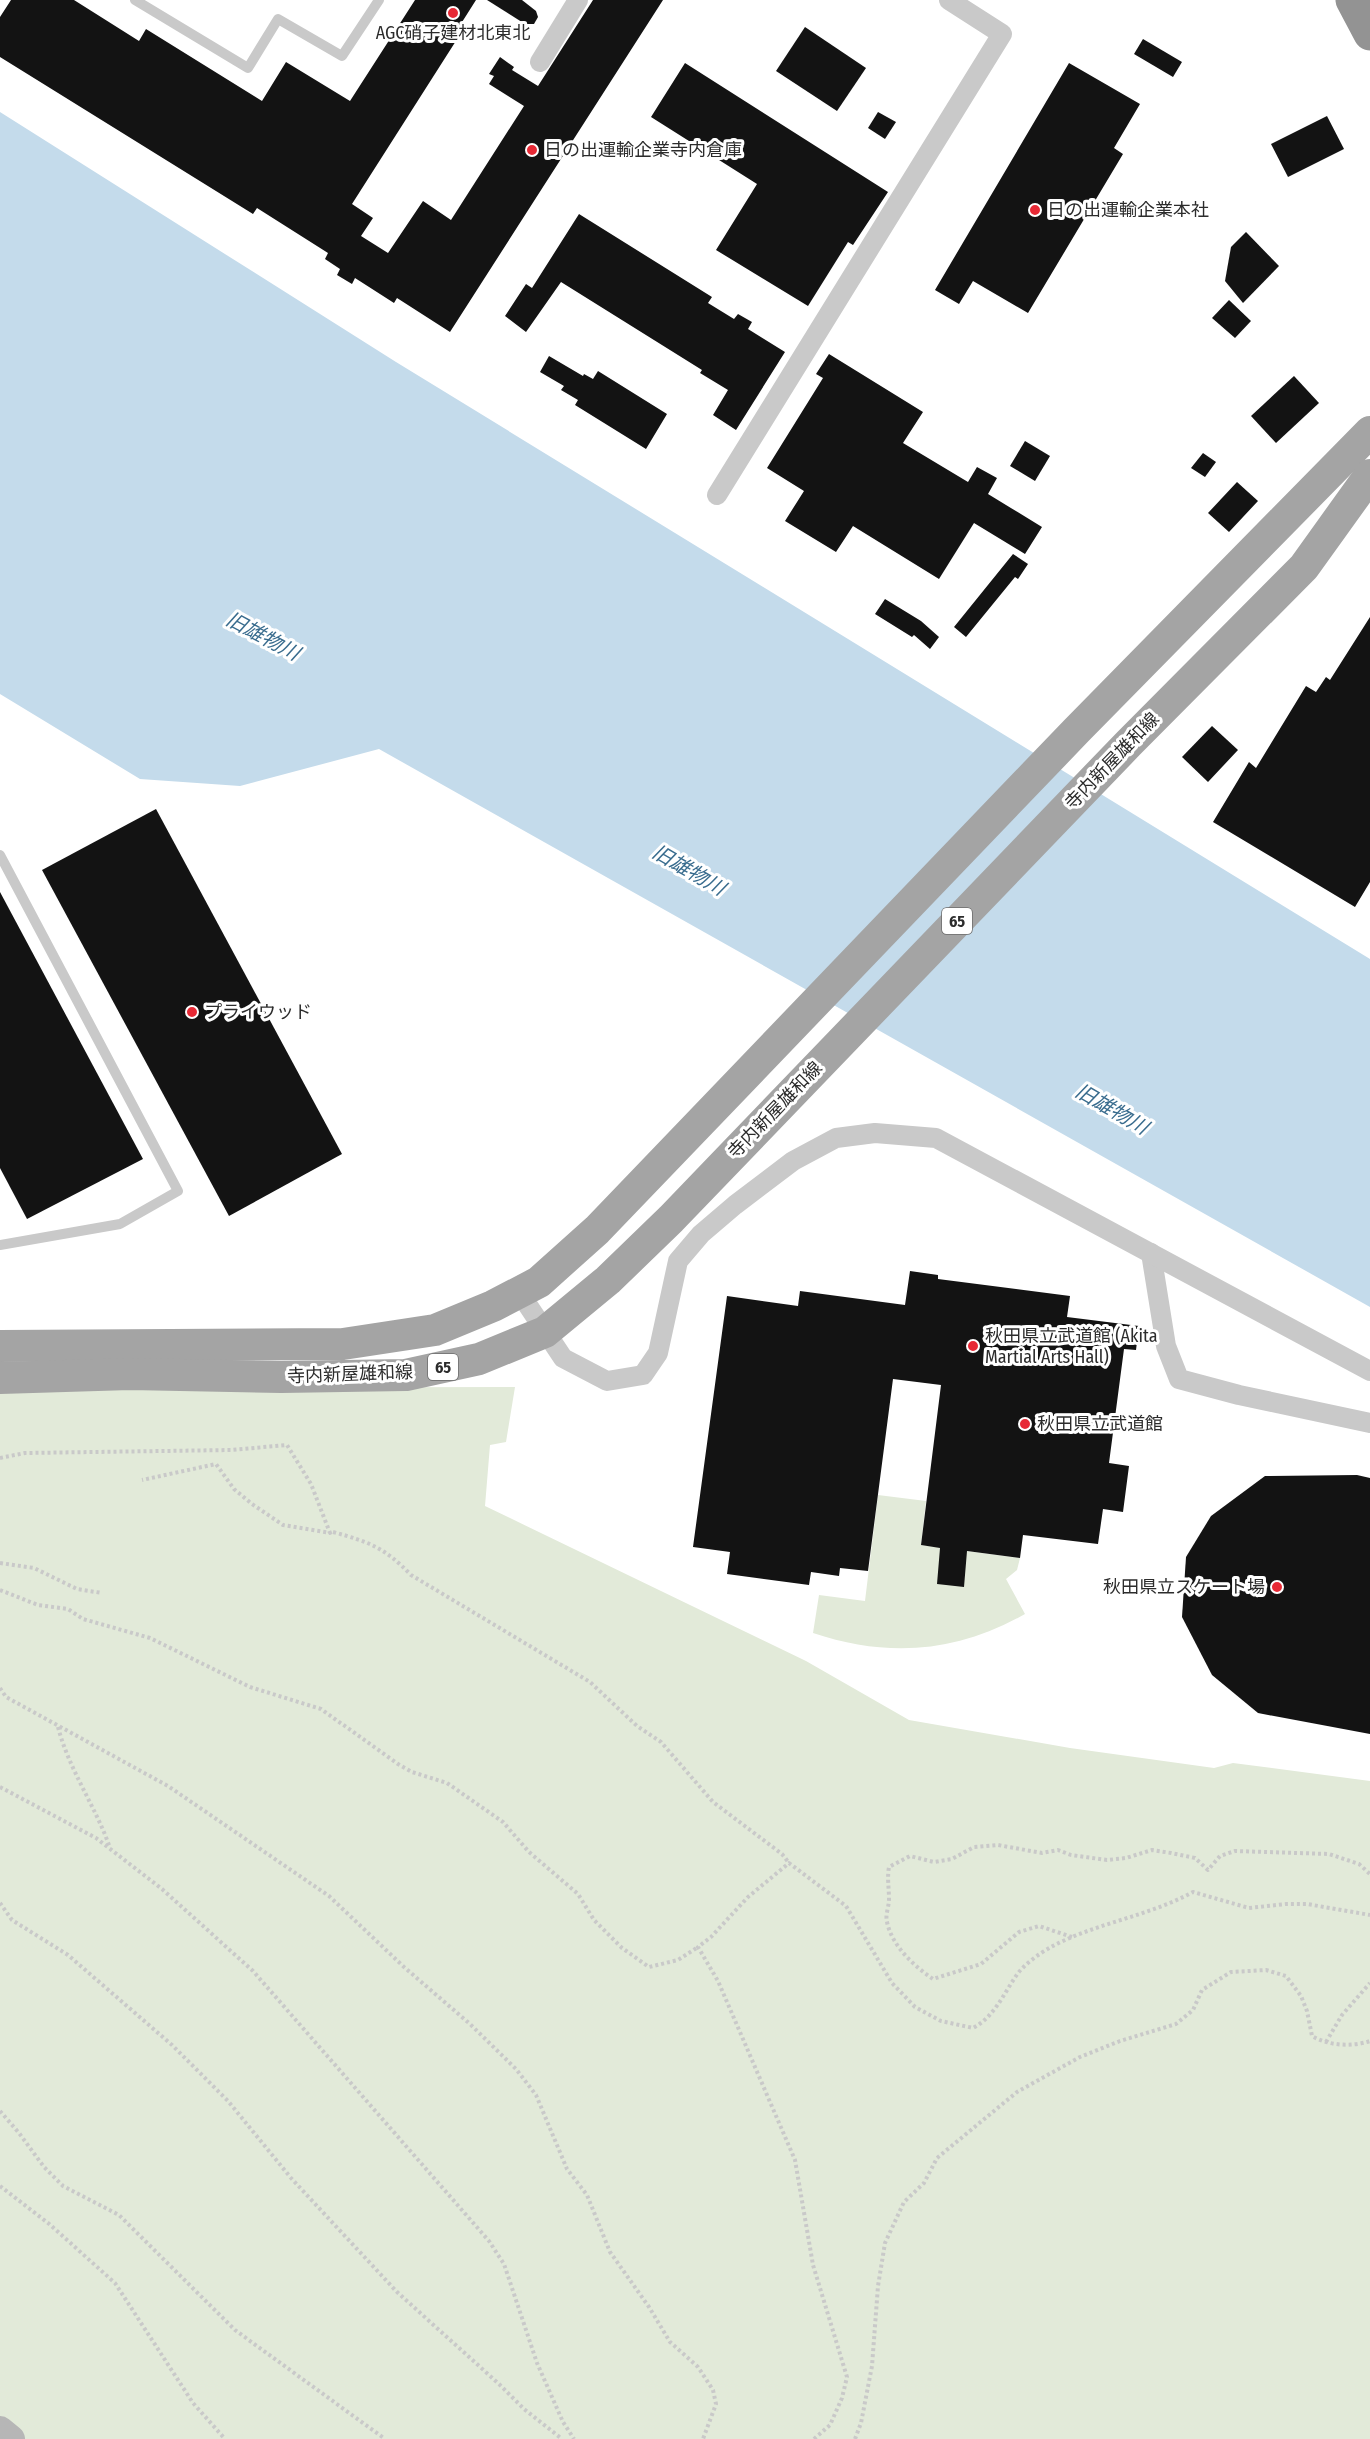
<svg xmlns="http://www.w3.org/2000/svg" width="1370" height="2439" viewBox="0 0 1370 2439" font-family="'Fira Sans Condensed','Noto Sans JP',sans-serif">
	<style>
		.green { fill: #e2ead9 }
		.water { fill: #c4dbeb }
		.building { fill: #131313 }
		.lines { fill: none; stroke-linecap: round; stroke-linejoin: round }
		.path { stroke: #c9c9c9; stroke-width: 4; stroke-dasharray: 3 3; stroke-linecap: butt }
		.lane { stroke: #c9c9c9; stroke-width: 10 }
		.street { stroke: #c9c9c9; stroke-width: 20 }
		.secondary { stroke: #b6b6b6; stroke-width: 28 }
		.primary { stroke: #a4a4a4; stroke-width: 32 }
		.highway { stroke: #939393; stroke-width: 33 }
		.poi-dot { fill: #e72935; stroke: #fff; stroke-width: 2 }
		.labels { text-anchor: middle; stroke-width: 6; stroke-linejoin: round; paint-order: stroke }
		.shield { fill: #fff; stroke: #6b6b6b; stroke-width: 1.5 }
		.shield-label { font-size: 16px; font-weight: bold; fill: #2c2c2c }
		.poi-label { font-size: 18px; fill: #2c2c2c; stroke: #fff; text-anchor: start }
		.street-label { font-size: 18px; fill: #2c2c2c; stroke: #fff }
		.water-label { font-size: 20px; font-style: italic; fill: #396c8e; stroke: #fff }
	</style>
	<rect width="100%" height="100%" fill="#fff"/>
	<!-- green -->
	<g class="green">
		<polygon points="515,1387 506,1442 490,1445 485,1506 806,1661 909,1720 1070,1748 1214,1768 1233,1763 1370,1781 1370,2439 0,2439 0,1388"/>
		<path d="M878 1495 926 1501 921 1545 1020 1558 1017 1570 1006 1579 1025 1614C956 1653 888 1658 813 1633L819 1595 865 1601Z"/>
	</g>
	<!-- water -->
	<polygon class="water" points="0,112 396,362 1370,959 1370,1307 379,749 240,786 140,779 0,694"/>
	<!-- building -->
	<g class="building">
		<polygon points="11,0 74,0 139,41 146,29 262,101 286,62 350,101 415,0 476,0 457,30 461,33 352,204 373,218 361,236 388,253 423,201 451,220 524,106 489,84 494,76 489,74 500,57 514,67 512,70 538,86 593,0 663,0 450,332 397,298 394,303 355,278 352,284 337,275 340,269 325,259 328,253 257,208 253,214 0,57 0,17"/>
		<polygon points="487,0 522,0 536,11 538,17 534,24 525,24"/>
		<polygon points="805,27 866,68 837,111 776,71"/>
		<polygon points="1143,39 1182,62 1173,77 1134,54"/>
		<polygon points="685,63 888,192 853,245 848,242 808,306 716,250 757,184 651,117"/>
		<polygon points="1069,63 1140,104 1114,148 1123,154 1028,313 973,281 959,304 935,290"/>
		<polygon points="878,112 896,122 885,139 868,128"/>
		<polygon points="1327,116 1344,149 1288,177 1271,144"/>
		<polygon points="579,214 712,297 708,303 734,319 738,314 752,322 748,329 785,352 736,430 713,415 728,390 700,373 702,370 561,282 526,332 505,316 526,284 532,288"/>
		<polygon points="1246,232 1279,266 1243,303 1225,281 1231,247"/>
		<polygon points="1229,300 1251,321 1235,338 1212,318"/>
		<polygon points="829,354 923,412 903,443 968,482 977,467 997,478 988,494 1042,527 1025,554 974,523 939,579 853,526 836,552 785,521 804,491 767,468 823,378 816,374"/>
		<polygon points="549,356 583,376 584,374 593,379 598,371 667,414 646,449 575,405 578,400 561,390 564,386 540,372"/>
		<polygon points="1294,376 1319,403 1276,443 1251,416"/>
		<polygon points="1025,441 1050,456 1035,481 1010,466"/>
		<polygon points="1203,453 1216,462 1205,477 1191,468"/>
		<polygon points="1237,482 1258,501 1229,532 1208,513"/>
		<polygon points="1013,554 1028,564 1018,579 1015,577 966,637 954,627"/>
		<polygon points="885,599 921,621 939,637 930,649 914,635 912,637 875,614"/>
		<polygon points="1370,617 1370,882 1355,907 1213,822 1249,762 1256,768 1306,686 1316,692 1326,677 1330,680"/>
		<polygon points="1212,726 1238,750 1208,782 1182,757"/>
		<polygon points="156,809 342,1154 229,1216 42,870"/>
		<polygon points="0,892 143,1159 27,1219 0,1168"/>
		<polygon points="910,1271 938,1275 938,1279 1070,1296 1067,1317 1139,1326 1136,1350 1124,1349 1109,1463 1129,1466 1123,1512 1103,1509 1098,1544 1023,1535 1020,1558 967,1551 964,1587 937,1584 940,1548 921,1545 941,1385 893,1379 868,1571 840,1568 839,1576 811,1572 809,1585 727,1574 730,1552 693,1547 727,1296 798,1306 800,1291 905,1305"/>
		<polygon points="1357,1475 1370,1478 1370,1734 1258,1713 1212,1675 1182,1617 1186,1557 1211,1516 1265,1476"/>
	</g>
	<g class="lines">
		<!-- path -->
		<g class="path">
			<polyline points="0,1458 25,1453 231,1450 287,1445 311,1484 330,1533 283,1525 252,1504 234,1489 216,1464 142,1480"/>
			<path d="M333 1532C369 1542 384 1547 411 1575L590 1682 637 1726 661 1742 713 1802 782 1854 789 1863"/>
			<polyline points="0,1563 34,1568 77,1589 102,1593"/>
			<polyline points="0,1590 38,1605 68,1609 83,1619 150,1638 250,1687 321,1709 398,1764 412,1772 447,1783 503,1822 529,1852 578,1894 594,1920 622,1948 649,1967 678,1960 698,1947"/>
			<polyline points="0,1688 6,1697 168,1786 329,1896 404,1967 470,2024 516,2069 536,2095 567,2169 587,2195 610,2252 649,2307 670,2342 698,2367 713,2390 716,2404 703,2439"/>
			<path d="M58 1727C69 1770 96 1807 110 1848"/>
			<polyline points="0,1787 96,1838 162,1889 253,1971 489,2241 504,2264 537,2363 563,2422 574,2439"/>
			<polyline points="0,1903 12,1920 68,1955 172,2045 228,2101 291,2178 397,2292 499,2384 524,2409 562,2439"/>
			<path d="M1072 1937 1039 1926 1019 1932 981 1964 933 1979C914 1966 892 1946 887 1922 885 1915 889 1907 889 1899 889 1888 887 1878 889 1867L910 1856 934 1862 952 1859 974 1847 998 1845 1042 1853 1058 1850 1071 1855 1107 1860 1126 1858 1152 1850 1171 1853 1195 1858 1208 1870 1220 1856 1235 1851 1329 1854 1359 1864 1370 1874"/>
			<polyline points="1326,2042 1342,2015 1370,1983"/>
			<polyline points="0,2111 19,2133 44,2167 63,2186 119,2215 235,2330 385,2439"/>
			<polyline points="0,2186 48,2223 115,2283 193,2403 225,2439"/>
			<path d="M814 2439 830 2425 842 2398 847 2377 813 2265 795 2160 718 1981 698 1947 711 1937 748 1897 789 1863 846 1906 892 1983 915 2007 941 2021 973 2028C994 2017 1003 1995 1016 1976 1024 1964 1039 1954 1051 1947 1095 1923 1147 1917 1193 1892L1249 1908 1286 1904H1307L1370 1915"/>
			<path d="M855 2439 861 2423 872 2366 878 2286 885 2243 904 2202 924 2183 937 2158 1017 2092 1080 2057 1120 2041 1176 2024 1193 2010 1202 1990 1231 1972 1266 1970 1286 1976 1301 1996 1307 2011 1312 2036C1329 2046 1352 2047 1370 2041"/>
		</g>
		<!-- lane -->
		<g class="lane">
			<polyline points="135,0 248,68 278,19 342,56 379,0"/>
			<polyline points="0,855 178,1191 120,1224 0,1245"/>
		</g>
		<!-- street -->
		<g class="street">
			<polyline points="540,62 578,0"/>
			<polyline points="717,495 1002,34 949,0"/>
			<polyline points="1151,1253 1166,1346 1179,1379 1239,1395 1370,1423"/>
			<polyline points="519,1292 563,1358 607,1381 643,1375 658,1353 678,1261 701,1234 735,1205 793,1161 836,1138 875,1133 936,1138 1370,1371"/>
		</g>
		<!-- secondary -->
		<polyline class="secondary" points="0,2430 11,2439"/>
		<!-- primary -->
		<g class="primary">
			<polyline points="0,1346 343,1344 435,1330 493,1306 539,1282 597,1230 1076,731 1370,432"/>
			<polyline points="0,1378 130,1374 281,1377 406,1375 479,1359 545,1332 608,1280 671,1219 1128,744 1304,567 1370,475"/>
		</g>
		<!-- highway -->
		<polyline class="highway" points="1352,0 1370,34"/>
	</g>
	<!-- markers -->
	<g class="poi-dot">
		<circle cx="453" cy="13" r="6"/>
		<circle cx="532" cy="150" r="6"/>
		<circle cx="1035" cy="210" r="6"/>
		<circle cx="192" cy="1012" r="6"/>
		<circle cx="973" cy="1346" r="6"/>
		<circle cx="1025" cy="1424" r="6"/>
		<circle cx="1277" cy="1587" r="6"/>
	</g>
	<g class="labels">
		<!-- shield labels -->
		<g class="shield">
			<rect x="942" y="908" width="30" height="26" rx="4.5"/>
			<rect x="428" y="1354" width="30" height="26" rx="4.5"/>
		</g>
		<g class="shield-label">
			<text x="957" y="927">65</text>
			<text x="443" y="1373">65</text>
		</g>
		<!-- poi labels -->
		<g class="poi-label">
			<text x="453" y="39" text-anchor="middle">AGC硝子建材北東北</text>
			<text x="544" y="156">日の出運輸企業寺内倉庫</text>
			<text x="1047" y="216">日の出運輸企業本社</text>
			<text x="204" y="1018">プライウッド</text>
			<text x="985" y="1342">秋田県立武道館 (Akita<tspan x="985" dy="21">Martial Arts Hall)</tspan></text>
			<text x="1037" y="1430">秋田県立武道館</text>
			<text x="1265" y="1593" text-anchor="end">秋田県立スケート場</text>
		</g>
		<!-- street labels -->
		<g class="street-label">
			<text transform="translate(1112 761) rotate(-46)" y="6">寺内新屋雄和線</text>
			<text transform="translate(775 1110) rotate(-46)" y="6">寺内新屋雄和線</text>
			<text transform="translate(350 1374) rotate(-2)" y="6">寺内新屋雄和線</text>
		</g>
		<!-- water labels -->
		<g class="water-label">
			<text transform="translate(263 636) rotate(28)" y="7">旧雄物川</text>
			<text transform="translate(689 870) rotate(30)" y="7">旧雄物川</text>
			<text transform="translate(1112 1109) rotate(30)" y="7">旧雄物川</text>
		</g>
	</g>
</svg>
